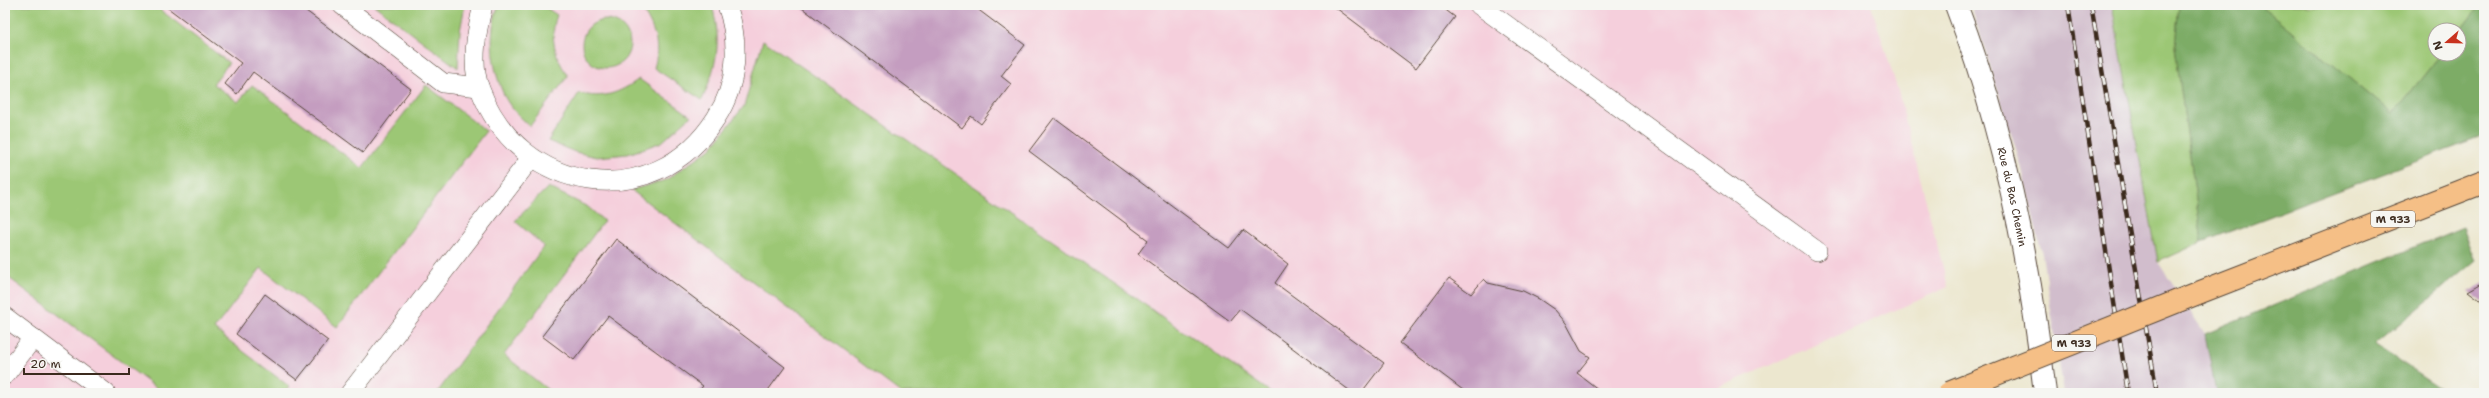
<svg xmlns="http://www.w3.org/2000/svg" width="2489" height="398" viewBox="0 0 2489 398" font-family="'Shantell Sans',sans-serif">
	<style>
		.built { fill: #f5cfdc }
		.industrial { fill: #d1bdcc }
		.green { fill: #9cc774; stroke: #6c7849 }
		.forest { fill: #7dac66; stroke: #5c6b42 }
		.building { fill: #c49dc0 }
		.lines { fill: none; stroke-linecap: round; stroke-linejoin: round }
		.lane-casing { stroke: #564639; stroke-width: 20 }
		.street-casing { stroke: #564639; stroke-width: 24 }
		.primary-casing { stroke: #564639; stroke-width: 24 }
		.lane { stroke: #fff; stroke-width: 19 }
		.street { stroke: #fff; stroke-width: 22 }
		.primary { stroke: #f5bf86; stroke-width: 22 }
		.rail-casing { stroke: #3b2a1e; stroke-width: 4.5 }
		.rail { stroke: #f6f6f2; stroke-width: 3; stroke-dasharray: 9; stroke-linecap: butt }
		.primary-bridge-casing { stroke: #564639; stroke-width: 24; stroke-linecap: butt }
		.primary-bridge { stroke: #f5bf86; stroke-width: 22 }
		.labels { text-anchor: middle; stroke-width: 3; stroke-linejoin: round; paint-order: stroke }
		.shield { fill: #f6f6f2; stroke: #73675e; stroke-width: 1 }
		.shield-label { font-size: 10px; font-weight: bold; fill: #3b2a1e }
		.street-label { font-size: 11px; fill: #3b2a1e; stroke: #f6f6f2 }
	</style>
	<rect width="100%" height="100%" fill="#f6f6f2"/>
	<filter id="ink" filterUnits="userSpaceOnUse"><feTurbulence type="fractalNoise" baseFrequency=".025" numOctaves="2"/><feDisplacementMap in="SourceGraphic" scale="8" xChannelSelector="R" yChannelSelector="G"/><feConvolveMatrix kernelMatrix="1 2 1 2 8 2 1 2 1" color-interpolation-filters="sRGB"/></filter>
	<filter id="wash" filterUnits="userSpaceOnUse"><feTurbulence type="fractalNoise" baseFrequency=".012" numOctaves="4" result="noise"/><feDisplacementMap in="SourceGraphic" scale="16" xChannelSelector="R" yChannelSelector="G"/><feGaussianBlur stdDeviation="0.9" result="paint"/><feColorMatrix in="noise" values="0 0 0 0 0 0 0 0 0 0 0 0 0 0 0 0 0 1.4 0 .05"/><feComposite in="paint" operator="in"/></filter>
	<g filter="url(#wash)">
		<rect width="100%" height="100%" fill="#ece7cf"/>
		<!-- built -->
		<polygon class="built" points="5,5 1871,5 1898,91 1948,287 1707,393 5,393"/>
		<!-- industrial -->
		<polygon class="industrial" points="1971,5 2112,5 2158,262 2205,334 2216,393 2064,393 2042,254 2021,165"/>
		<!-- green -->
		<g class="green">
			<polygon points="5,5 154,5 229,63 213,84 238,102 252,85 362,168 426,85 486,131 337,327 261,268 214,329 290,387 285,393 163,393 5,275"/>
			<polygon points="374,5 465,5 460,31 458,68"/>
			<path d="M499 5H542L557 15C549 37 555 57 568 76L530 126C520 117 509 107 504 95 492 69 487 32 499 5Z"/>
			<path d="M643 5H712C722 43 717 65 702 100L654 68C661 45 654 27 641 8Z"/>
			<polygon points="2112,5 2179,5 2175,47 2202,242 2158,262"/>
			<polygon points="2260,5 2480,5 2459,32 2459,30 2435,30 2435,54 2441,54 2393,114"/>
			<circle cx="606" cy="44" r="24"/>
			<polygon points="763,40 1272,393 901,393 631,190 666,180 711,148 744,106"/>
			<path d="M639 79 691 116 662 142 628 154 597 157 575 152 548 141 579 93C602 100 620 93 639 79Z"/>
			<polygon points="548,187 588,207 604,221 504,355 552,393 437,393 544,246 515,221"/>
		</g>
		<!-- forest -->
		<g class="forest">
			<polygon points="2179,5 2260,5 2393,114 2441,54 2459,54 2459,32 2480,5 2484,5 2484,136 2202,242 2175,47"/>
			<polygon points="2463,227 2476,260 2375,345 2448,393 2216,393 2205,334"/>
		</g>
		<g id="blocks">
			<!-- building -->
			<g class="building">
				<polygon points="164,5 298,5 411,89 363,153 253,72 237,94 225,84 241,63"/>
				<polygon points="798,5 972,5 1025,45 1001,76 1011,84 981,124 971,116 962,128"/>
				<polygon points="1332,5 1439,5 1455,17 1416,68"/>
				<polygon points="1054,118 1229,248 1243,230 1288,264 1275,283 1384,363 1361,393 1353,393 1240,309 1230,321 1138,254 1148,240 1029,151"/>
				<polygon points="616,239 785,367 766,393 697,393 703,386 608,316 574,360 542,336"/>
				<polygon points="1449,278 1471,294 1484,279 1488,283 1523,291 1539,299 1555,310 1566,323 1581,351 1590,357 1577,373 1603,393 1467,393 1400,343"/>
				<polygon points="2484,282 2484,303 2468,291"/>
				<polygon points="265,294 328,341 297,380 236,334"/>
			</g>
		</g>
	</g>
	<g filter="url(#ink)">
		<use href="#blocks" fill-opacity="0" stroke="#564639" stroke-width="1"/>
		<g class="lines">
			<!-- lane casing -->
			<g class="lane-casing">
				<g id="lane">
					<polyline points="342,5 443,83 479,87"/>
					<path d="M483 5C477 30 470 63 480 89 520 195 654 216 716 118 738 84 740 43 727 5"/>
					<polyline points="1479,5 1817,251"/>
					<polyline points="5,317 106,393"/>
					<polyline points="5,375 33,338"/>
					<polyline points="350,393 531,158"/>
				</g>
			</g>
			<!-- street casing -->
			<g class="street-casing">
				<g id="street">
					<path id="s1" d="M1956 5C2004 130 2030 261 2045 393"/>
				</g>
			</g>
			<!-- primary casing -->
			<g class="primary-casing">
				<polyline id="primary" points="2198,293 2484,182"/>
			</g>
			<!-- lane -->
			<use href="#lane" class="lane"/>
			<!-- street -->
			<use href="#street" class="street"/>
			<!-- primary -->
			<use href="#primary" class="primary"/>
			<!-- rail casing -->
			<g class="rail-casing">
				<g id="rail">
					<polyline points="2068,5 2128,393"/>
					<polyline points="2091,5 2157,393"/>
				</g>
			</g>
			<!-- rail -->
			<use href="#rail" class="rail"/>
			<!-- primary-bridge casing -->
			<g class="primary-bridge-casing">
				<polyline id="primary-bridge" points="1949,393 2198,293"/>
			</g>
			<!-- primary-bridge -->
			<use href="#primary-bridge" class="primary-bridge"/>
		</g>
	</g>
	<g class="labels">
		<!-- shield labels -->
		<g class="shield">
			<rect x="2371" y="211" width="44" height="16" rx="3"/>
			<rect x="2052" y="335" width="44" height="16" rx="3"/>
		</g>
		<g class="shield-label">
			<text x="2393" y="223">M 933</text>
			<text x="2074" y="347">M 933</text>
		</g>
		<!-- street labels -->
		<g class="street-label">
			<text dy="4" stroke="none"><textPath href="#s1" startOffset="200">Rue du Bas Chemin</textPath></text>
		</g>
	</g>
	<!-- margin -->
	<rect width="2489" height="398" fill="none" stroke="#f6f6f2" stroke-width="20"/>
	<!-- north arrow -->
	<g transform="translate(2447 42) rotate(250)"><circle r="19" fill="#f6f6f2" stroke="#aba49d"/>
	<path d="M0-3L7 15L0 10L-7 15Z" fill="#c8321e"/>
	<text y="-6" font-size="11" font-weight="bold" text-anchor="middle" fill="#3b2a1e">N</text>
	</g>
	<!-- scale -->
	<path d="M24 368v6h105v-6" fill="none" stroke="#3b2a1e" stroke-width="2"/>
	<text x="30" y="368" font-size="12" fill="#3b2a1e" stroke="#f6f6f2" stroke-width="3" paint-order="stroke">20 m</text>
</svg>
